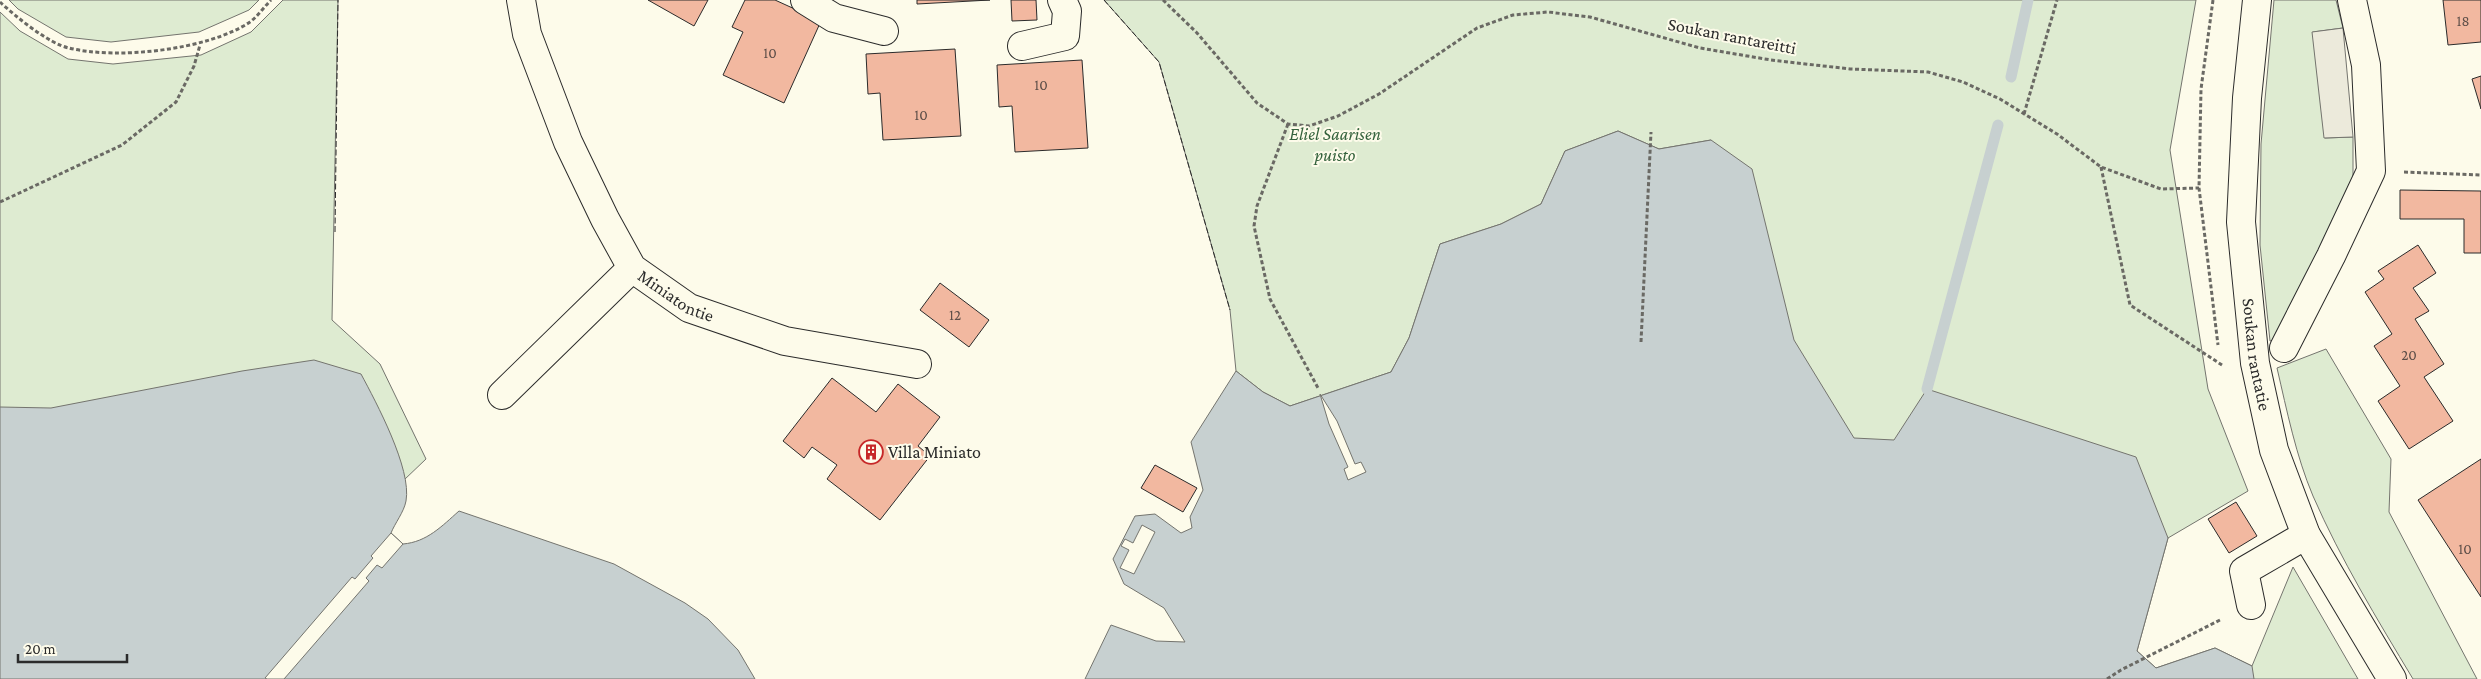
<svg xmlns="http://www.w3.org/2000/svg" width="2481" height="679" viewBox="0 0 2481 679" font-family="'Crimson Pro',serif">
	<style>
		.green { fill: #deebd1; stroke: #74746e }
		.parking { fill: #eceadb; stroke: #74746e }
		.water { fill: #c7d0d0; stroke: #74746e }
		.pier { fill: #fdfbea; stroke: #74746e }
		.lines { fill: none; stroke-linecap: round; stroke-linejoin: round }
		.stream { stroke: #c7d0d0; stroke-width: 11 }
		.building { fill: #f2b8a0; stroke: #2b2b2b }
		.minor-casing { stroke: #2b2b2b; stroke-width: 30 }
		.path { stroke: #6a6964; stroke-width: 3; stroke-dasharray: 4 2.5; stroke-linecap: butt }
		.minor { stroke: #fdfbea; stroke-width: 28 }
		.fence { stroke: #2b2b2b; stroke-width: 1; stroke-dasharray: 6 2.5; stroke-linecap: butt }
		.labels { text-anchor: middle; stroke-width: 4; stroke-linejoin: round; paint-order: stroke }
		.number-label { font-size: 15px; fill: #5d4e48 }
		.street-label { font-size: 18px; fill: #2b2b2b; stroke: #fdfbea }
		.park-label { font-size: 18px; font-style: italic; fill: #34623c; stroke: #fdfbea }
		.poi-label { font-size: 18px; fill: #2b2b2b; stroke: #fdfbea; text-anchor: start }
	</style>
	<rect width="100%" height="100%" fill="#fdfbea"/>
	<!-- green -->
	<g class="green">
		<polygon points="9,0 259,0 249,10 199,32 111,42 66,37 18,9"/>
		<polygon points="283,0 338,0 332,320 380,364 426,459 404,480 346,457 0,679 0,12 20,31 68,59 113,64 201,55 251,32"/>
		<polygon points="1104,0 2196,0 2170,150 2208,389 2248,491 2168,538 2137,651 2156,668 2215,648 2252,666 2293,567 2358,679 1770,679 1711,140 1659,149 1618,131 1565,151 1541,204 1501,224 1440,244 1409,338 1391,372 1290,406 1263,392 1236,371 1230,310 1159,62"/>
		<polygon points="2274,0 2336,0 2343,28 2313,32 2325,138 2353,137 2353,185 2282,338 2270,341 2260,245 2261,144"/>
		<path d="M2326 349 2391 459 2389 512 2477 679H2413C2377 619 2341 560 2313 496 2296 456 2287 411 2277 368Z"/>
	</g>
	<!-- parking -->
	<polygon class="parking" points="2343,28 2353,137 2324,138 2312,32"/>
	<!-- water -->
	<g class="water">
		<polygon points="1618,131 1659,149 1711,140 1752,169 1794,340 1854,438 1894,440 1927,389 2136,457 2168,538 2137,651 2156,668 2215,648 2252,666 2254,679 1085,679 1111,625 1156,641 1185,642 1164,608 1124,584 1113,559 1135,516 1155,514 1181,533 1192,528 1190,517 1203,490 1191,442 1236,371 1263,392 1290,406 1391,372 1409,338 1440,244 1501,224 1541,204 1565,151"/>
		<path d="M314 360 361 374C376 402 412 469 406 501 404 512 395 523 391 533L403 544C427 542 442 526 459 511L614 564 685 603 708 619 738 650 755 679H0V407L51 408 242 371Z"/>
	</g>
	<!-- pier -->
	<g class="pier">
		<polygon points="1320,394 1337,421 1355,464 1361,462 1366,472 1348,480 1344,469 1348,467 1329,424"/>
		<polygon points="1142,525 1155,532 1134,574 1120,568 1129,550 1121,546 1125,539 1133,543"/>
		<polygon points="391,533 403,544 382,568 377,565 366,578 369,581 284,679 267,679 265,678 352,577 355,579 373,558 371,556"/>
	</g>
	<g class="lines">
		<!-- stream -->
		<g class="stream">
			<polyline points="2011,77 2028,0"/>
			<polyline points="1927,389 1998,125"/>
		</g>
	</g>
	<!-- building -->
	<g class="building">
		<polygon points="648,0 708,0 694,26"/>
		<polygon points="745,0 775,0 821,21 784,103 723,75 743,32 732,27"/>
		<polygon points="917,0 990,0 917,4"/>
		<polygon points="1011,0 1036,0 1037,20 1012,21"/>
		<polygon points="2443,0 2481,0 2481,42 2448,45"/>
		<polygon points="955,49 961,136 883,140 880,93 868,94 866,54"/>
		<polygon points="1082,60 1088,148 1015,152 1012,106 999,107 997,65"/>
		<polygon points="2481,76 2481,109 2472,79"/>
		<polygon points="2400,190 2481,191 2481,253 2464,253 2464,219 2400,219"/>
		<polygon points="2418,245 2436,273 2413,288 2429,311 2415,319 2444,364 2424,377 2453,421 2409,449 2378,401 2400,386 2374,346 2392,334 2365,292 2384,279 2378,271"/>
		<polygon points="940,283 989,320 969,347 920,310"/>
		<polygon points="832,378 876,412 898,384 940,417 918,446 930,456 880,520 827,479 837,465 812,447 804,458 783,441"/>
		<polygon points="2481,459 2481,597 2418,500"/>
		<polygon points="1155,465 1197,488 1183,512 1141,488"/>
		<polygon points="2236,502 2257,536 2229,553 2208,519"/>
	</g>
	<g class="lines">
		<!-- minor casing -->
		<g class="minor-casing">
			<g id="minor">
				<path id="s1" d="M521 0 527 34 568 142 605 219 632 268 689 308 785 341 917 364"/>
				<polyline points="805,0 834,18 884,31"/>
				<path id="s2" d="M2257 0 2247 98 2241 222 2255 363 2274 450 2306 535 2392 679"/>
				<polyline points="1022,46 1065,36 1067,11 1062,0"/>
				<polyline points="2284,348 2331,256 2371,171 2366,65 2352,0"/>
				<polyline points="502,395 632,268"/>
				<polyline points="2251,605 2244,571 2306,535"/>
			</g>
		</g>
		<!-- path -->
		<g class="path">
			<polyline points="1163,0 1197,33 1257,103 1288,124 1309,126 1338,116 1379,94 1477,28 1513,15 1548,12 1590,17 1700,48 1771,60 1850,69 1928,72 1963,82 2000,99 2057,134 2101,167 2161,189 2199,188"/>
			<polyline points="2213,0 2201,89 2199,188 2218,345"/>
			<path d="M0 2C15 16 49 44 69 48 117 60 208 50 250 22 258 16 264 7 271 0"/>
			<polyline points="2024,114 2057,0"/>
			<polyline points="1288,124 1257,206 1254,226 1270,299 1318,388"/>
			<polyline points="2101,167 2130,305 2222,365"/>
			<polyline points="2404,172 2481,175"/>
			<polyline points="0,202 122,145 176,102 194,66 200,45"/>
			<polyline points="1641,342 1651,132"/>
			<polyline points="2107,679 2121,670 2222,619"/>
		</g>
		<!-- minor -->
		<use href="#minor" class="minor"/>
		<!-- fence -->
		<g class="fence">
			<polyline points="1104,0 1159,62 1230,310"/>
			<polyline points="335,232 338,0"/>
		</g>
	</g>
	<!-- icons -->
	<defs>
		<g id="building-ring" transform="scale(1.25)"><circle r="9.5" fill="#fdfbea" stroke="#c62828" stroke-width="1.5"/><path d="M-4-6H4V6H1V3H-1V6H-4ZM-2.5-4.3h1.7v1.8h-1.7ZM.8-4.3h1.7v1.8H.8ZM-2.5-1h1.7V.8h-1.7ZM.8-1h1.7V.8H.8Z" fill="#c62828"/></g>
	</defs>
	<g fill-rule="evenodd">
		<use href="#building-ring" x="871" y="452"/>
	</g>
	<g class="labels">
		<!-- number labels -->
		<g class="number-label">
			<text x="2463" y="26">18</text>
			<text x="770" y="58">10</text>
			<text x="1041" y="90">10</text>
			<text x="921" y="120">10</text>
			<text x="955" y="320">12</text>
			<text x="2409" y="360">20</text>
			<text x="2465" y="554">10</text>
		</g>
		<!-- street labels -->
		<g class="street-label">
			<text transform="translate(1732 36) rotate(11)" y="6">Soukan rantareitti</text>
			<text dy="6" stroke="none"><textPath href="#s1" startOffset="344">Miniatontie</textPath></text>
			<text dy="6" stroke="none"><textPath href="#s2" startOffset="356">Soukan rantatie</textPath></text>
		</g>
		<!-- park labels -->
		<g class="park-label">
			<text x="1335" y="140">Eliel Saarisen<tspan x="1335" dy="21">puisto</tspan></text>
		</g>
		<!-- poi labels -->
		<g class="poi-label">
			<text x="888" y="458">Villa Miniato</text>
		</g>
	</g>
	<!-- scale -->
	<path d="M18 654v8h109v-8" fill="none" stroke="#2b2b2b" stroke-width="2.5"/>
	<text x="25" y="654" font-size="15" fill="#2b2b2b" stroke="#fdfbea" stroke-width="4" paint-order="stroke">20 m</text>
</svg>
